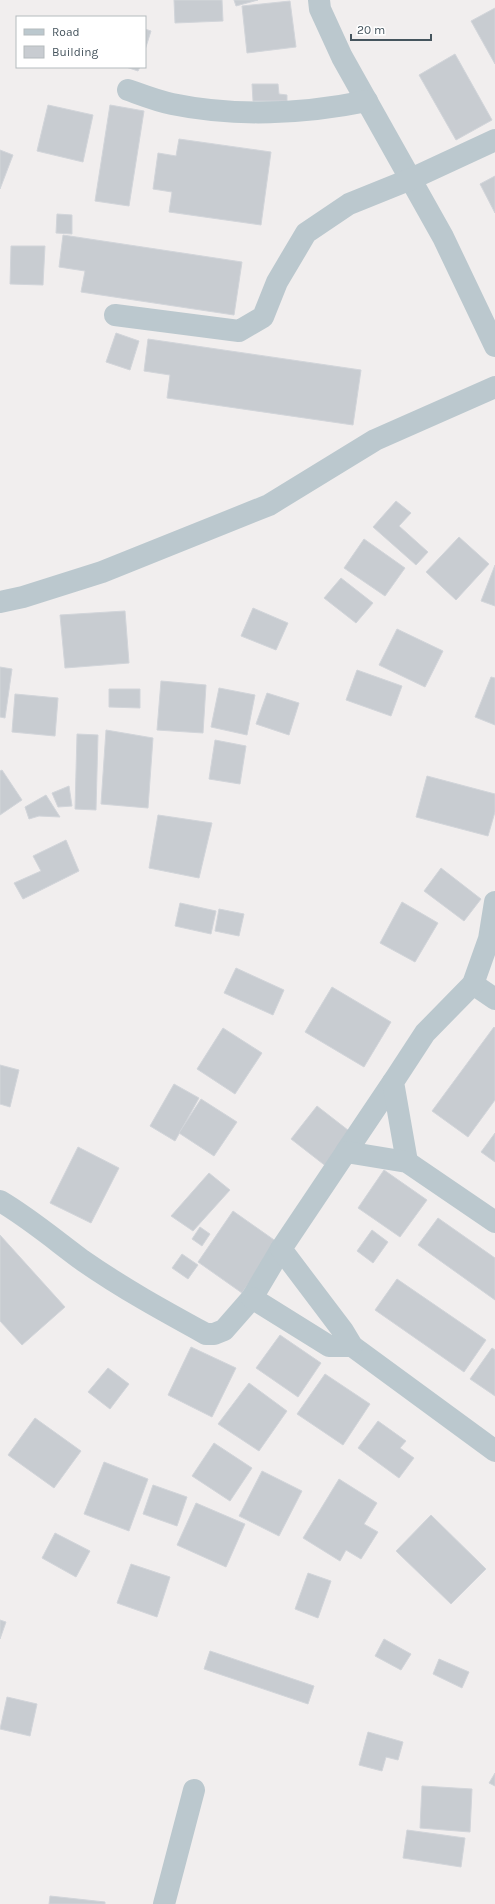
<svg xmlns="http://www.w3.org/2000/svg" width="495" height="1904" viewBox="0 0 495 1904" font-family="Karla,sans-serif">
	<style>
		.building { fill: #c8ccd1; stroke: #d2d5da }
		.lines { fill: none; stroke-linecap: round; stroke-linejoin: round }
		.minor { stroke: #bbc8ce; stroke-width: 22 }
	</style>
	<rect width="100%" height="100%" fill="#f1eeee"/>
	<!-- building -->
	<g class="building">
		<polygon points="174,0 222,0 223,21 175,23"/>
		<polygon points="234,0 258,0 236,6"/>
		<polygon points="290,1 296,47 247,53 242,6"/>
		<polygon points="495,8 495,64 471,21"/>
		<polygon points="145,29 151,31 145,50"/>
		<polygon points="455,54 492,120 456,140 419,75"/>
		<polygon points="126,67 140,67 138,71"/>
		<polygon points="252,84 278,84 279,94 287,95 287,101 253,101"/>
		<polygon points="48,105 93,115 83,162 37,151"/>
		<polygon points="110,105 144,111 129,206 95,201"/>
		<polygon points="179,139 271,152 261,225 169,212 172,192 153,189 158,153 176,156"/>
		<polygon points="0,150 13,155 0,189"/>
		<polygon points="495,176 495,213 480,184"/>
		<polygon points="57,214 72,215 72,234 56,233"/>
		<polygon points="63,235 242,262 234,315 81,292 85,271 59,267"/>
		<polygon points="11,246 45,246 43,285 10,284"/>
		<polygon points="116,333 139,341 130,370 106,362"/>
		<polygon points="148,339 361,370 353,425 167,398 170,375 144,371"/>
		<polygon points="396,501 411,513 399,526 428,552 416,565 373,527"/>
		<polygon points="459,537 489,564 456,600 426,572"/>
		<polygon points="364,539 405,568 385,596 344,568"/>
		<polygon points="495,565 495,606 481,601"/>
		<polygon points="341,578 373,603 356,623 324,598"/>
		<polygon points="253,608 288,623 276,650 241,636"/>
		<polygon points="125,611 129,663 65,668 60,615"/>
		<polygon points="397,629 443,651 425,687 379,665"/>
		<polygon points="0,667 12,669 5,718 0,717"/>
		<polygon points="357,670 402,686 391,716 346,700"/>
		<polygon points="491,677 495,678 495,725 475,717"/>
		<polygon points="161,681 206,685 203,733 157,730"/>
		<polygon points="219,688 255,695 247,735 211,727"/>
		<polygon points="109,689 140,689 140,708 109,707"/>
		<polygon points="267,693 299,703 289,735 256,724"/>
		<polygon points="15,694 58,698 55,736 12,732"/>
		<polygon points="106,730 153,738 148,808 101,804"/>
		<polygon points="77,734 98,735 96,810 75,809"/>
		<polygon points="215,740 246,746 240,784 209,779"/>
		<polygon points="2,770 22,800 0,815 0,771"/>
		<polygon points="427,776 495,794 495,812 488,836 416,817"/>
		<polygon points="69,786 72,806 58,807 52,793"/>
		<polygon points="46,795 60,817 39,816 29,819 25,807"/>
		<polygon points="158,815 212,823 199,878 149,868"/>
		<polygon points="66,840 79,871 23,899 14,883 41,871 33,856"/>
		<polygon points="441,868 481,899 464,921 424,891"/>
		<polygon points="402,902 438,923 415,962 380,943"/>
		<polygon points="180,903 216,911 211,934 175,926"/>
		<polygon points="219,909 244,914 239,936 215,931"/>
		<polygon points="236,968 284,990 273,1015 224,993"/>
		<polygon points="332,987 391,1022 364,1067 305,1032"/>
		<polygon points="494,1027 495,1028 495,1100 468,1137 432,1111"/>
		<polygon points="223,1028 262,1053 235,1094 197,1069"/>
		<polygon points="0,1065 19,1070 10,1107 0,1104"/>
		<polygon points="174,1084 199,1098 175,1141 150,1126"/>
		<polygon points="201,1099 237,1122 214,1156 179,1133"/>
		<polygon points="317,1106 353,1134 327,1167 291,1139"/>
		<polygon points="495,1133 495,1162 481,1152"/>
		<polygon points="78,1147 119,1168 91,1223 50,1203"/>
		<polygon points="384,1170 427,1200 400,1237 358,1208"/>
		<polygon points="209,1173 230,1190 193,1231 171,1216"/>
		<polygon points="233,1211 277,1242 242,1293 198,1262"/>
		<polygon points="438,1218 495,1258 495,1300 418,1245"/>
		<polygon points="200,1227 210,1234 202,1246 192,1239"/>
		<polygon points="372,1230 388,1242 373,1263 357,1251"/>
		<polygon points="0,1235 65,1307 22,1345 0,1321"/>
		<polygon points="182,1254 198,1265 188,1279 172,1268"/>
		<polygon points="397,1279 486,1340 464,1372 375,1310"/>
		<polygon points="280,1335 321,1363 298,1397 256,1368"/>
		<polygon points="191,1347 236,1368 212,1417 168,1395"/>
		<polygon points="492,1348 495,1350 495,1396 470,1379"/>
		<polygon points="108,1368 129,1384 110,1409 88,1392"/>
		<polygon points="325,1374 370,1404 343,1445 297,1414"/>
		<polygon points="249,1383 287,1411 259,1451 218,1424"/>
		<polygon points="35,1418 81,1451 54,1488 8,1455"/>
		<polygon points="378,1421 406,1441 400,1448 414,1458 399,1478 358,1448"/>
		<polygon points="214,1443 252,1468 230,1501 192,1476"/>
		<polygon points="104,1462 148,1479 129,1531 84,1514"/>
		<polygon points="262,1471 302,1491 279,1536 239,1516"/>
		<polygon points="339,1479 377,1503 364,1524 378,1532 361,1559 346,1550 340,1561 303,1538"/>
		<polygon points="153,1485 187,1497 177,1526 143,1514"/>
		<polygon points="196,1503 245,1524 226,1567 177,1545"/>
		<polygon points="431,1515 486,1569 451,1604 396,1551"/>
		<polygon points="55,1533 90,1551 76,1577 42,1558"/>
		<polygon points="131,1564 170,1577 157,1617 117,1603"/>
		<polygon points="308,1573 331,1581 318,1618 295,1609"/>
		<polygon points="0,1620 6,1622 0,1639"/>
		<polygon points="384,1639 411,1654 401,1670 375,1656"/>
		<polygon points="210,1651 314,1686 308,1704 204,1669"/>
		<polygon points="439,1659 469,1672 462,1688 433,1674"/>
		<polygon points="7,1697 37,1704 30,1736 0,1729"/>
		<polygon points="368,1732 403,1742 398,1760 386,1757 382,1771 359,1765"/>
		<polygon points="495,1773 495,1786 489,1783"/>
		<polygon points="422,1786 472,1789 470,1832 420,1828"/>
		<polygon points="407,1830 465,1838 461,1867 403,1858"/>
		<polygon points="50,1896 105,1902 105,1904 49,1904"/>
	</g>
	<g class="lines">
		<!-- minor -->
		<g class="minor">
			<polyline points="319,0 320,9 342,57 443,237 495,346"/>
			<path d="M128 90C142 95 157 101 172 104 235 117 304 114 367 101"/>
			<polyline points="115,315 239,331 263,317 277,282 306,233 349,204 411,179 495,140"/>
			<polyline points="0,602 23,597 102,572 269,505 375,440 495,387"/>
			<polyline points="473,984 495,999"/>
			<polyline points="346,1152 393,1082"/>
			<polyline points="407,1162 393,1082 425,1033 473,984 489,939 495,902"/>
			<path d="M0 1201C29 1218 55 1240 82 1260 122 1288 164 1311 206 1334H214L224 1330 252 1298 281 1249"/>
			<polyline points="495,1222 407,1162 346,1152 281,1249 343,1331 352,1346 495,1451"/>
			<polyline points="252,1298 329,1346 352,1346"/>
			<polyline points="164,1904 194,1790"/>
		</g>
	</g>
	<!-- legend -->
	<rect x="16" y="16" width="130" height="52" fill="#ffffff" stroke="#b5bbbe"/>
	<rect x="24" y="29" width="20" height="6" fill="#bbc8ce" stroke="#b5bbbe"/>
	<text x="52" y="36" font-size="12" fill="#45545d">Road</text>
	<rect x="24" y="46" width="20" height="12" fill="#c8ccd1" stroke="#b5bbbe"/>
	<text x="52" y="56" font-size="12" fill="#45545d">Building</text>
	<!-- scale -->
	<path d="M351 34v6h80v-6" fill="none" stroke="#45545d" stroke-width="2"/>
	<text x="357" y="34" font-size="12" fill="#45545d" stroke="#ffffff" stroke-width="3" paint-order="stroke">20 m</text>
</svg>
